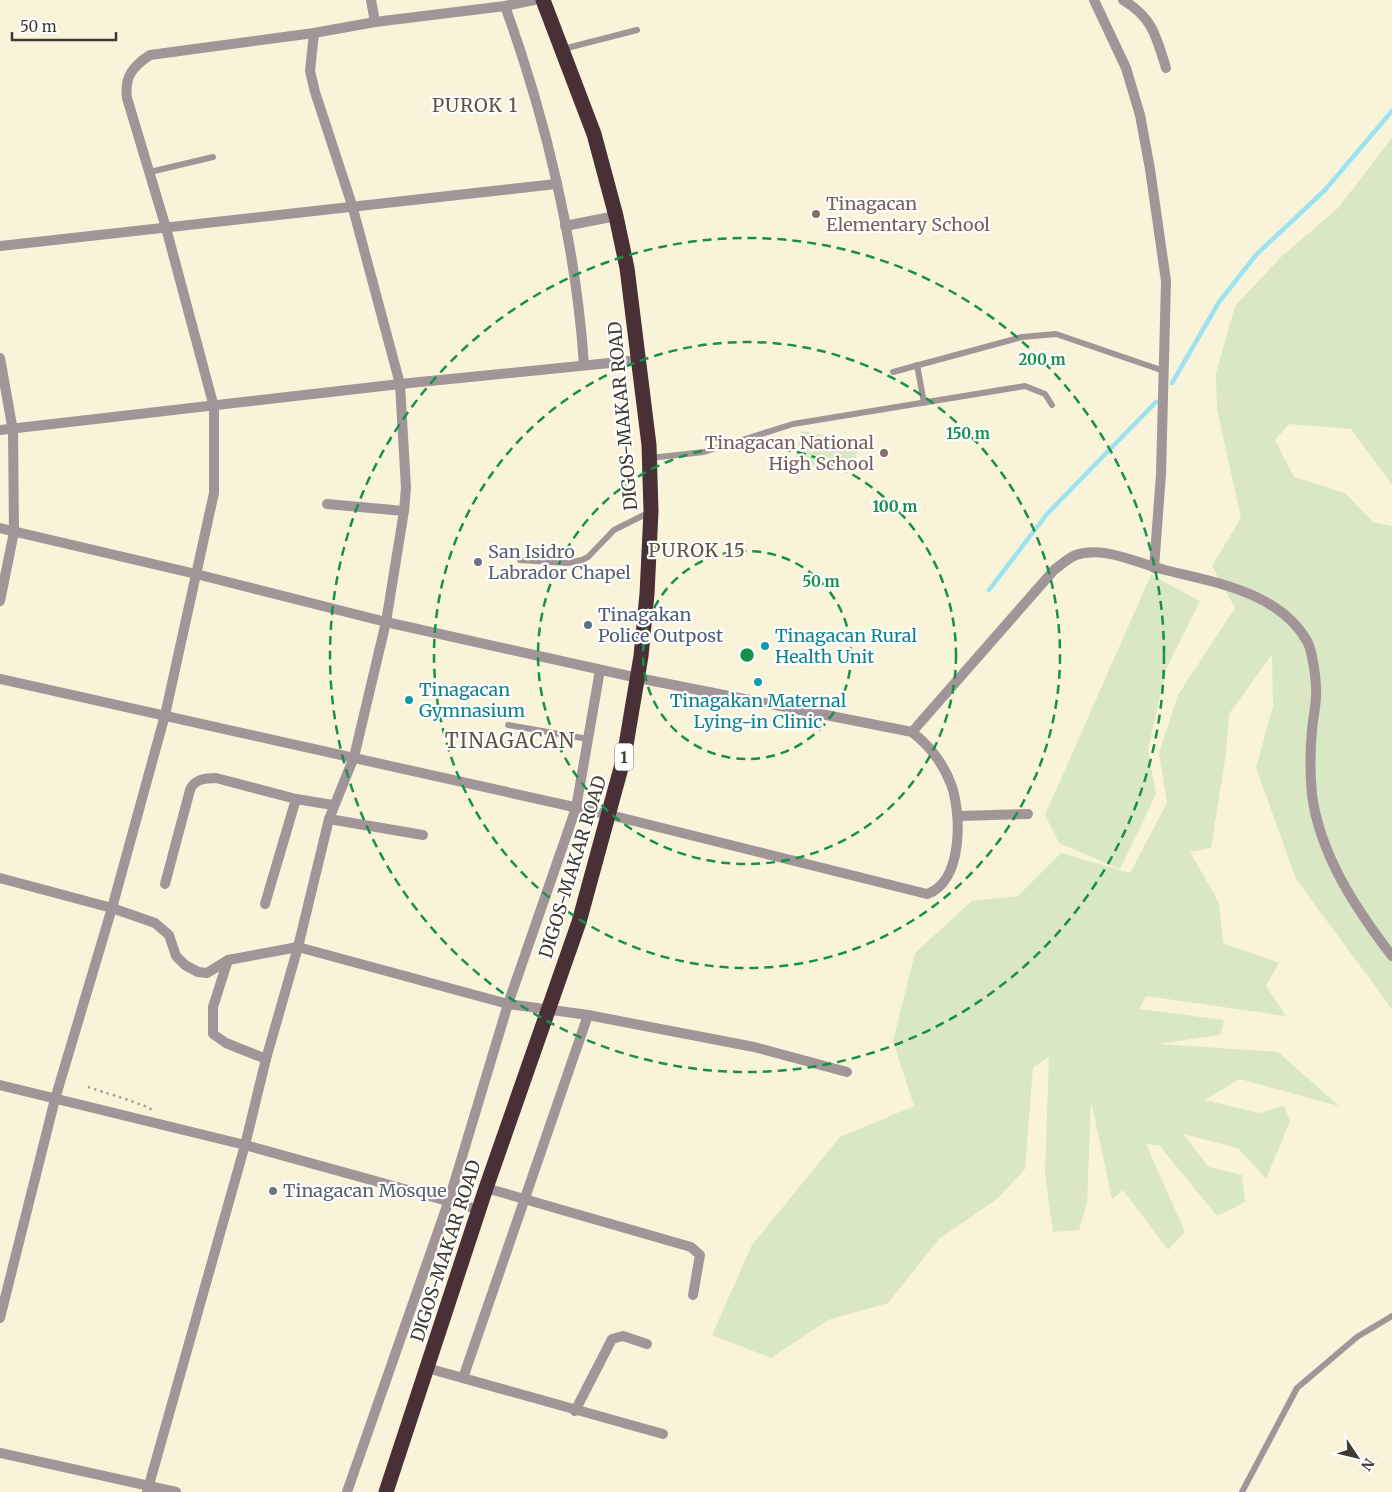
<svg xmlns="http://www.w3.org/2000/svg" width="1392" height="1492" viewBox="0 0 1392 1492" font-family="Merriweather,serif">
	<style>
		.green { fill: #d9e7c5 }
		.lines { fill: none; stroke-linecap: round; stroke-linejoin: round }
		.stream { stroke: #9ce2f0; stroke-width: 4.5 }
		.path { stroke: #a6a18e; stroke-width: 2.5; stroke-dasharray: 2.5 4; stroke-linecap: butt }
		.lane { stroke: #a29598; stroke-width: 6 }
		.street { stroke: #a29598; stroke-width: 10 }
		.highway { stroke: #483036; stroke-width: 15 }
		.ring { fill: none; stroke: #17904b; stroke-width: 2.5; stroke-dasharray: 9 6 }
		.education-dot { fill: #8d6e63; stroke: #fff; stroke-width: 2 }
		.worship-dot { fill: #6b7280; stroke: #fff; stroke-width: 2 }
		.service-dot { fill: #5c6f8a; stroke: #fff; stroke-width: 2 }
		.culture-dot { fill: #0f9aa8; stroke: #fff; stroke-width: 2 }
		.labels { text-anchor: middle; stroke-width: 4.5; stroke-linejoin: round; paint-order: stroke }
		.shield { fill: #fff; stroke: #78766f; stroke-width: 1 }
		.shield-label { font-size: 16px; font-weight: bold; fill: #3e3c31 }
		.education-label { font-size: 18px; fill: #785e54; stroke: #fff; text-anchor: start }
		.street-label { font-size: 18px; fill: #3e3c31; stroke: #fff }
		.worship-label { font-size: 18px; fill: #5b616d; stroke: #fff; text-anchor: start }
		.service-label { font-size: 18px; fill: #4e5e75; stroke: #fff; text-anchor: start }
		.culture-label { font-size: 18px; fill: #0d838f; stroke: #fff; text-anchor: start }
		.neighbourhood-label { font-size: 19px; letter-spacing: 1px; fill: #5b5640; stroke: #fff }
		.quarter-label { font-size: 20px; letter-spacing: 1px; fill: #5b5640; stroke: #fff }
		.centre { fill: #17904b; stroke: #fff; stroke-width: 2.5 }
		.ring-label { font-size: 15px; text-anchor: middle; font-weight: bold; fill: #17904b; stroke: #fff; stroke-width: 4.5; stroke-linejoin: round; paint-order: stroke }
	</style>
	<rect width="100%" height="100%" fill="#f9f3d9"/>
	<!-- green -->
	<g class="green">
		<polygon points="1392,138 1392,485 1351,429 1289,424 1275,440 1294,477 1345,493 1373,522 1392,526 1392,1009 1296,879 1256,768 1273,706 1272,654 1229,714 1226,753 1211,848 1190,852 1219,903 1223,943 1279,963 1266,986 1286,1016 1146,996 1139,1009 1224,1020 1220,1035 1157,1044 1278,1052 1339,1106 1240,1079 1205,1100 1259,1113 1284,1106 1290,1121 1266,1179 1238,1148 1183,1134 1209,1167 1242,1175 1245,1202 1217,1216 1159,1145 1146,1144 1185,1232 1168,1250 1123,1190 1112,1199 1091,1101 1087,1203 1079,1230 1053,1232 1045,1174 1049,1057 1033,1067 1025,1169 998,1198 939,1239 888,1303 828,1320 771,1358 712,1335 752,1245 840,1137 914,1106 893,1041 915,953 972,901 1018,896 1061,853 1130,873 1167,803 1159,753 1178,695 1235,608 1212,566 1241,518 1217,409 1216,373 1235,306 1281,257 1338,208"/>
		<polygon points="801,431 859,441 853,472 795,462"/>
		<polygon points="1151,575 1200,601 1167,667 1148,749 1156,794 1120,869 1059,843 1045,815"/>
	</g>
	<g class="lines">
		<!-- stream -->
		<g class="stream">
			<polyline points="1172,383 1219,302 1256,255 1325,190 1392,111"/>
			<polyline points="989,590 1047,514 1156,402"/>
		</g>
		<!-- path -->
		<path class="path" d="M88 1087C100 1091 147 1105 152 1110"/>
		<!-- lane -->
		<g class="lane">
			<polyline points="563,49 637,30"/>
			<polyline points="150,172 213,157"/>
			<polyline points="917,365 924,403"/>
			<polyline points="893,372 1022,337 1056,334 1164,371"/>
			<polyline points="650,458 704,452 793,424 1025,386 1045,394 1052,405"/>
			<polyline points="520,560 568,563 582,560 588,557 614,530 650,512"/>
			<polyline points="508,725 588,739"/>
			<polyline points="1242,1492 1297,1388 1357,1337 1392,1316"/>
		</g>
		<!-- street -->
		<g class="street">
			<polyline points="371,0 375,22"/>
			<polyline points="1094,0 1126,68 1140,115 1150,169 1166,281 1161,474 1154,568"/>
			<path d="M1123 0C1153 18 1156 36 1166 68"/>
			<path d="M505 6C546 119 576 245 584 365"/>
			<polyline points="565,226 616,216"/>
			<polyline points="0,246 556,184"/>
			<polyline points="0,358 13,431 14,532 0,601"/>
			<polyline points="0,430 400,384 639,360"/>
			<polyline points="327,504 404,511"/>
			<path d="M0 528 196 574 386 622 638 678 912 732C930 746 943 763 951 784 962 814 963 882 927 894L610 815 0 679"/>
			<path d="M912 732 1054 570C1061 565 1068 558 1076 555 1103 545 1139 564 1165 570 1214 582 1279 592 1307 641 1312 649 1316 678 1316 689 1317 702 1313 717 1312 730 1310 751 1310 774 1312 795 1320 855 1356 909 1392 956"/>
			<polyline points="958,816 1028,814"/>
			<polyline points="329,819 423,835"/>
			<polyline points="0,878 112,908 155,923 169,935 176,956 185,965 198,972 207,973 228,960 298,947 508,1004 588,1015 754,1047 847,1072"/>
			<path d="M165 884 190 790C194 779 206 778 216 778L296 799 333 805"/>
			<polyline points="265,904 296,799"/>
			<polyline points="228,960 213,1007 213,1034 226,1043 266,1059"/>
			<polyline points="0,1085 245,1145 480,1210"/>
			<polyline points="486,1188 691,1247 700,1255 693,1295"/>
			<path d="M0 1318 55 1099 112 908 165 715 214 493V407L166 228 127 98C124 77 133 66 150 55L314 33 375 22 505 6 534 0"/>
			<polyline points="427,1368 663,1434"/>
			<polyline points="463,1378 588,1015"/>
			<polyline points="575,1411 612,1339 623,1336 647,1344"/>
			<polyline points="0,1453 176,1492"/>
			<polyline points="147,1492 245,1145 266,1059 298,947 329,819 354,757 386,622 404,511 406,488 400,384 352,205 315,92 310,71 314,33"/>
			<polyline points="347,1492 449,1200 508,1004 576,808 600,670"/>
		</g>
		<!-- highway -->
		<polyline class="highway" points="386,1492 486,1188 579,922 624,757 641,656 647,594 651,511 649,445 627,268 616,216 594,134 543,0"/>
	</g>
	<!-- distance rings -->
	<g class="ring">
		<circle cx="747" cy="655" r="104"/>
		<circle cx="747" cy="655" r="209"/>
		<circle cx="747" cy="655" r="313"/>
		<circle cx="747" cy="655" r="417"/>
	</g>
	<!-- markers -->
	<g class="education-dot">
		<circle cx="816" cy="214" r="5"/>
		<circle cx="884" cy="453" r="5"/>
	</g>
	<g class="worship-dot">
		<circle cx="478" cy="562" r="5"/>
		<circle cx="273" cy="1191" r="5"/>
	</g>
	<circle class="service-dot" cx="588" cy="625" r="5"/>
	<g class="culture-dot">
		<circle cx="765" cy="646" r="5"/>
		<circle cx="758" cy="682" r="5"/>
		<circle cx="409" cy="700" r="5"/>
	</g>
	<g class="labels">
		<!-- shield labels -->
		<rect class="shield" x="615" y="743.5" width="18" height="27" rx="4"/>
		<g class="shield-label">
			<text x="624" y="763">1</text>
		</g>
		<!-- education labels -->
		<g class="education-label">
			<text x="826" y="210">Tinagacan<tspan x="826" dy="21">Elementary School</tspan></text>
			<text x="874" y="449" text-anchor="end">Tinagacan National<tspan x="874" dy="21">High School</tspan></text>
		</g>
		<!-- street labels -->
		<g class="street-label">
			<text transform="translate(623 416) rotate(-95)" y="6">DIGOS-MAKAR ROAD</text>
			<text transform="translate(573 867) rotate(-73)" y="6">DIGOS-MAKAR ROAD</text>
			<text transform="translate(446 1251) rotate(-72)" y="6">DIGOS-MAKAR ROAD</text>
		</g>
		<!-- worship labels -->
		<g class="worship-label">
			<text x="488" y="558">San Isidro<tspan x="488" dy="21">Labrador Chapel</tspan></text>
			<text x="283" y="1197">Tinagacan Mosque</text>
		</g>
		<!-- service labels -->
		<g class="service-label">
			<text x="598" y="621">Tinagakan<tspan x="598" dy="21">Police Outpost</tspan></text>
		</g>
		<!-- culture labels -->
		<g class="culture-label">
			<text x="775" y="642">Tinagacan Rural<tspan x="775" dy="21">Health Unit</tspan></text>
			<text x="419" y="696">Tinagacan<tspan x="419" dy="21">Gymnasium</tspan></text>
			<text x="758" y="707" text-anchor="middle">Tinagakan Maternal<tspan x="758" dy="21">Lying-in Clinic</tspan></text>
		</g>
		<!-- neighbourhood labels -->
		<g class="neighbourhood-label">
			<text x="475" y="112">PUROK 1</text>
			<text x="697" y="557">PUROK 15</text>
		</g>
		<!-- quarter labels -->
		<g class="quarter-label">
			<text x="510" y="748">TINAGACAN</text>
		</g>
	</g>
	<circle cx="747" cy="655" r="8" class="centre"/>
	<g class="ring-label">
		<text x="1042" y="365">200 m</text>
		<text x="968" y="439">150 m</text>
		<text x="895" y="512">100 m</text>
		<text x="821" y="587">50 m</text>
	</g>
	<!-- north arrow -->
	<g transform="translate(1357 1457) rotate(125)" stroke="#ffffff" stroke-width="4" paint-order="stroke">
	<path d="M0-4L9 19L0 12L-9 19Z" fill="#3e3c31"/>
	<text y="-8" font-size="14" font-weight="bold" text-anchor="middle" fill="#3e3c31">N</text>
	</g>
	<!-- scale -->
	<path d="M12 32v8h104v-8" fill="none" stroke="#3e3c31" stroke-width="2.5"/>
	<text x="20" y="32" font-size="15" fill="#3e3c31" stroke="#ffffff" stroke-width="4" paint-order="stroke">50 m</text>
</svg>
